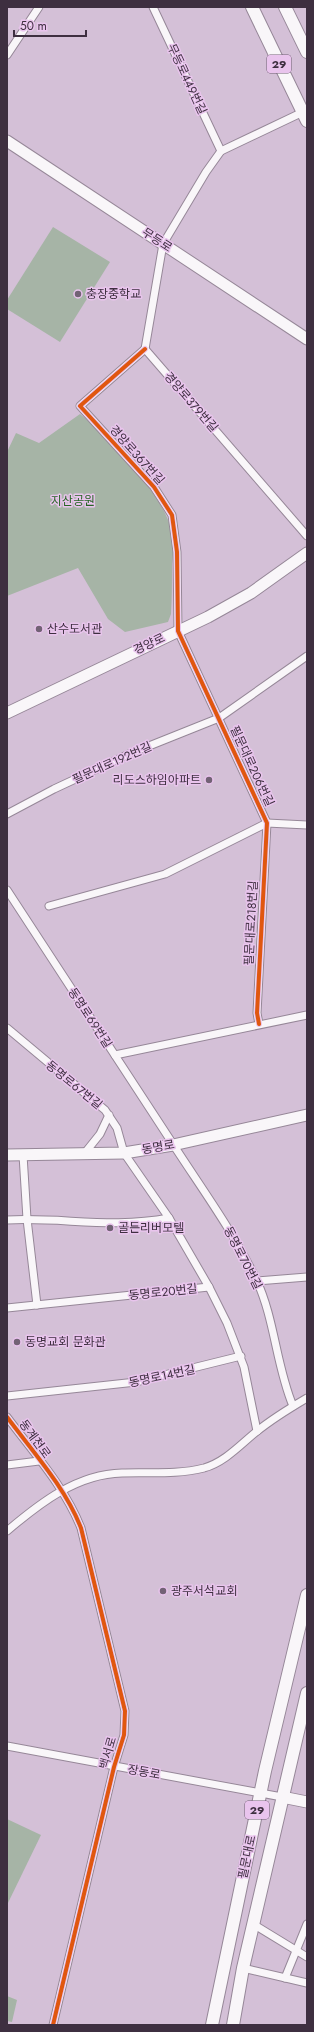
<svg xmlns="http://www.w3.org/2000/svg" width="314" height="2032" viewBox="0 0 314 2032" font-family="Jost,'Noto Sans KR',sans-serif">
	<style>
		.green { fill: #a6b4a6 }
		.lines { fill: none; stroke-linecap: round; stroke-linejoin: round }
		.street-casing { stroke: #968798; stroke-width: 9 }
		.secondary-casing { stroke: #968798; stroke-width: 13 }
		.primary-casing { stroke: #968798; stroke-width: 14 }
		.street { stroke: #f9f6f9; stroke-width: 7 }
		.secondary { stroke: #f9f6f9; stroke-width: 11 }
		.primary { stroke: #f9f6f9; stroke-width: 12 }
		.cycleway-casing { stroke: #e9c4ed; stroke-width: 6 }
		.cycleway { stroke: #e0570f; stroke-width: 4 }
		.poi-dot { fill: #726275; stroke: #e9c4ed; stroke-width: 1.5 }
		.labels { text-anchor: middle; stroke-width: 3; stroke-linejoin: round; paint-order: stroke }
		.shield { fill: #e9c4ed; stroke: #715c74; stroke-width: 1 }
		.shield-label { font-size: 11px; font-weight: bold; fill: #3e2f40 }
		.street-label { font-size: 12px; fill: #3e2f40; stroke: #e9c4ed }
		.poi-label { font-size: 12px; fill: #3e2f40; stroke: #e9c4ed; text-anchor: start }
		.park-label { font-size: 12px; fill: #276525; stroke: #e9c4ed }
	</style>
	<rect width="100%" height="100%" fill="#d4c0d7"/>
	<!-- green -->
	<g class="green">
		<polygon points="53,227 110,262 60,342 7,309 7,300"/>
		<path d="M80 414C109 438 168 498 173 537 174 546 173 555 172 564 172 581 172 597 171 614L168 622 125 632 108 619 78 568 7 596V452L16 433 39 443Z"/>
		<polygon points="7,1819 41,1835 7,1905"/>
		<polygon points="7,1996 17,2000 12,2022 7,2021"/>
	</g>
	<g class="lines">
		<!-- street casing -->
		<g class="street-casing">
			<g id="street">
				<polyline points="153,7 221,151"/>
				<polyline points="7,55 39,7"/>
				<polyline points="145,349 80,406 154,487 172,515 177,552 178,631 267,823 257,1013 259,1024"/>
				<polyline points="145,349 163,244 206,172 221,151 303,112"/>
				<polyline points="145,349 307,536"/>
				<polyline points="7,814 54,789 129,754 219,718 307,656"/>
				<path d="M7 890C61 973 115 1055 169 1138 199 1185 232 1229 256 1279 275 1319 276 1366 293 1406"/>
				<polyline points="49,906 165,874 267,823 307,825"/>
				<polyline points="7,1028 105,1110 117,1128 124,1153 169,1218 209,1287 227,1323 244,1367 257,1431"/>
				<polyline points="115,1055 307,1015"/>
				<polyline points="84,1154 100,1134 109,1115"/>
				<polyline points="23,1155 27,1219 37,1305"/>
				<path d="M7 1220C63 1217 111 1229 169 1218"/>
				<polyline points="257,1281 307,1277"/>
				<polyline points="7,1308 209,1287"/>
				<polyline points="7,1396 136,1382 241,1356"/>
				<path d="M7 1417C33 1452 65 1487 81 1528L125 1711 124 1735 114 1767 53 2025"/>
				<polyline points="7,1465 39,1461"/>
				<path d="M7 1531C40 1503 77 1474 122 1473 149 1472 177 1475 204 1468 225 1462 240 1445 256 1432 272 1419 290 1408 307 1398"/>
				<polyline points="7,1746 282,1797"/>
				<polyline points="253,1924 307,1957"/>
				<polyline points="243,1968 307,1983"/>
				<polyline points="285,1978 307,1924"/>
			</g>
		</g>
		<!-- secondary casing -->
		<g class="secondary-casing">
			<g id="secondary">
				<polyline points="7,141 307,339"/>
				<polyline points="7,713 208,617 251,593 307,553"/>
				<polyline points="7,1155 124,1153 173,1145 307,1115"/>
				<polyline points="282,1797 307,1802"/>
			</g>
		</g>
		<!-- primary casing -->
		<g class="primary-casing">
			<g id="primary">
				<polyline points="252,7 307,121"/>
				<polyline points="285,7 307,52"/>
				<polyline points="212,2025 265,1771 307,1595"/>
				<polyline points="233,2025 243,1968 307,1693"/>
			</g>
		</g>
		<!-- street -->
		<use href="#street" class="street"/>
		<!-- secondary -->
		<use href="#secondary" class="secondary"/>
		<!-- primary -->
		<use href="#primary" class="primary"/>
		<!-- cycleway casing -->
		<g class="cycleway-casing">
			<g id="cycleway">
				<polyline points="145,349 80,406 154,487 172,515 177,552 178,631 267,823 257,1013 259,1024"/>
				<path d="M7 1417C33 1452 65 1487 81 1528L125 1711 124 1735 114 1767 53 2025"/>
			</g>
		</g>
		<!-- cycleway -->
		<use href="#cycleway" class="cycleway"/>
	</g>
	<!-- markers -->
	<g class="poi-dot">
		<circle cx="78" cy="294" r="4"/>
		<circle cx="39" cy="629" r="4"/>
		<circle cx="209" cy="780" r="4"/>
		<circle cx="110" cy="1228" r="4"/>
		<circle cx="17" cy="1342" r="4"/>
		<circle cx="163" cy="1591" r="4"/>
	</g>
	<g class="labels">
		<!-- shield labels -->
		<g class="shield">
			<rect x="267" y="55" width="24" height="18" rx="3"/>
			<rect x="245" y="1801" width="24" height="18" rx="3"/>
		</g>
		<g class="shield-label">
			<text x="279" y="68">29</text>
			<text x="257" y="1814">29</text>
		</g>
		<!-- street labels -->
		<g class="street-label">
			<text transform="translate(187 79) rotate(65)" y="4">무등로449번길</text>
			<text transform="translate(157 240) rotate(33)" y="4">무등로</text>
			<text transform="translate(191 402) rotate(49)" y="4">경양로379번길</text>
			<text transform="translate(137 455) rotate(48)" y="4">경양로367번길</text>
			<text transform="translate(149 644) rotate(-25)" y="4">경양로</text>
			<text transform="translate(112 763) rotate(-24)" y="4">필문대로192번길</text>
			<text transform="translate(252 766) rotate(65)" y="4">필문대로206번길</text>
			<text transform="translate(251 923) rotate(-87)" y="4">필문대로218번길</text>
			<text transform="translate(90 1018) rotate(57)" y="4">동명로69번길</text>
			<text transform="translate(74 1085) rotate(39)" y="4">동명로67번길</text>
			<text transform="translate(158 1147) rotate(-10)" y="4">동명로</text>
			<text transform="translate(243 1258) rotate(63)" y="4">동명로70번길</text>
			<text transform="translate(163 1292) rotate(-6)" y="4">동명로20번길</text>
			<text transform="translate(162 1376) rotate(-12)" y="4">동명로14번길</text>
			<text transform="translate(35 1439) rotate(54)" y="4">동계천로</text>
			<text transform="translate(108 1753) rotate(-74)" y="4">백서로</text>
			<text transform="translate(144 1772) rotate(10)" y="4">장동로</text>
			<text transform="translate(247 1857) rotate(-78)" y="4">필문대로</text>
		</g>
		<!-- poi labels -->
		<g class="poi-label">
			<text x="86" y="298">충장중학교</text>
			<text x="47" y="633">산수도서관</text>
			<text x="201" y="784" text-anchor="end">리도스하임아파트</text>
			<text x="118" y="1232">골든리버모텔</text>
			<text x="25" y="1346">동명교회 문화관</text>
			<text x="171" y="1595">광주서석교회</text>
		</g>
		<!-- park labels -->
		<g class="park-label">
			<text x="73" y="505">지산공원</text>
		</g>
	</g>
	<!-- border -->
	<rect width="314" height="2032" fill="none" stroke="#3e2f40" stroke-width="16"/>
	<!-- scale -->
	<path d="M14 30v6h72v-6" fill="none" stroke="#3e2f40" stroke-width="2"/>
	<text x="20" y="30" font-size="12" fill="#3e2f40" stroke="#e9c4ed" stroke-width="3" paint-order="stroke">50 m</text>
</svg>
